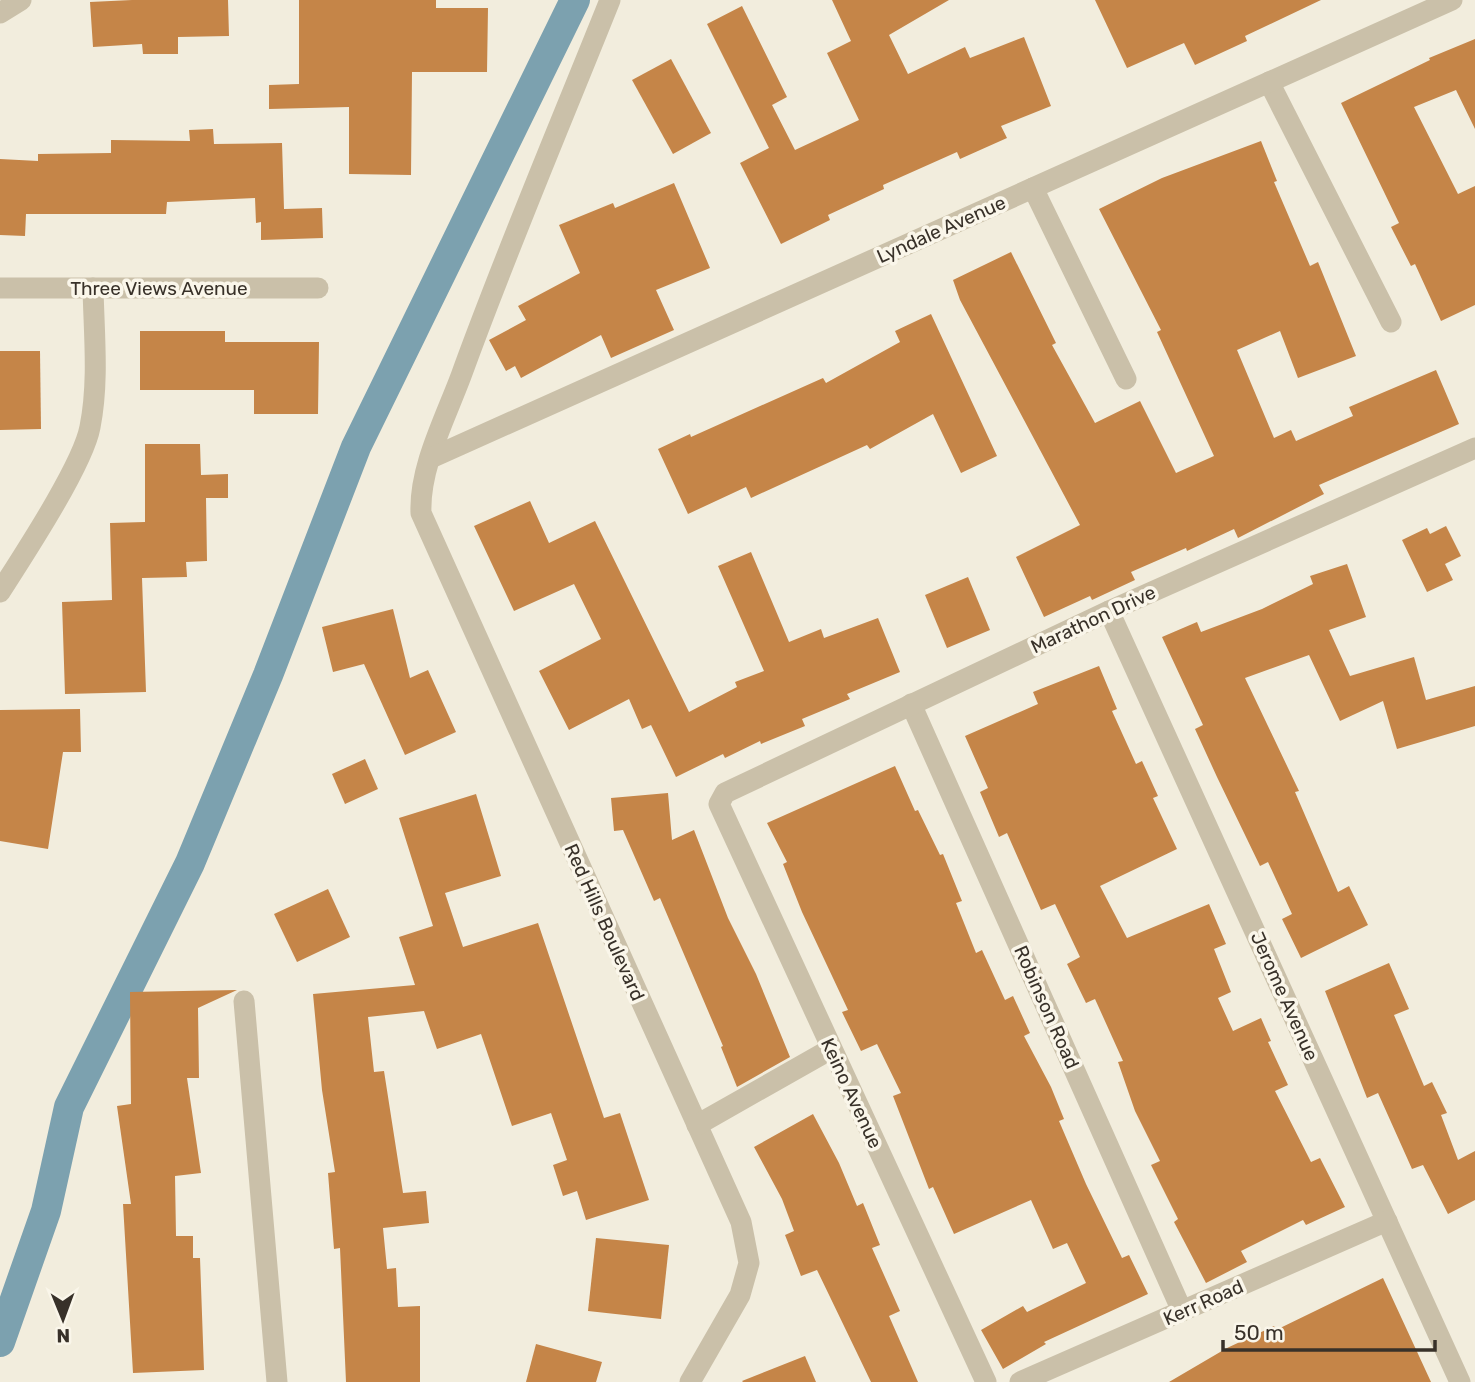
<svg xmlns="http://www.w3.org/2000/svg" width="1475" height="1382" viewBox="0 0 1475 1382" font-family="Rubik,sans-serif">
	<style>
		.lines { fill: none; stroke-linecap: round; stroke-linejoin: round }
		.canal { stroke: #7ca1af; stroke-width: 30 }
		.building { fill: #c58548 }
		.minor { stroke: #cac0a9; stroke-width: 21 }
		.labels { text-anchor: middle; stroke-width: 7; stroke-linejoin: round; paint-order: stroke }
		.street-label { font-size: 19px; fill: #383129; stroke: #faf6ea }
	</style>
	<rect width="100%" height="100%" fill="#f2eddd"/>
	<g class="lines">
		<!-- canal -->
		<polyline class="canal" points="0,1342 46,1211 69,1107 190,863 268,675 356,447 575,0"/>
	</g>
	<!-- building -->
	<g class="building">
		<polygon points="132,0 228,0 229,36 178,37 178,54 143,54 142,44 93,47 90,2"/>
		<polygon points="299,0 436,0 436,8 488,8 487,72 412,72 411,175 349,174 349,107 269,109 269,85 299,84"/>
		<polygon points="832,0 949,0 889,35 908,74 965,47 970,58 1024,37 1051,106 1001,126 1007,138 960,159 957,152 883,185 884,189 828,215 830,220 781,244 740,163 769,148 707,24 742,6 787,97 772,105 795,150 859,120 827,53 851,41"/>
		<polygon points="1095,0 1321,0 1245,36 1247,41 1195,65 1184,43 1127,68"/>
		<polygon points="1475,39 1475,129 1456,90 1414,107 1458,194 1475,186 1475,305 1441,321 1415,264 1411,266 1391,227 1399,223 1341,103 1430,60 1429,58"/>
		<polygon points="671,59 711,133 673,154 632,80"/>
		<polygon points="213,129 214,144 282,143 284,209 322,208 323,238 261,240 261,222 256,223 255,198 167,202 166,214 26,214 25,236 0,235 0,159 38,161 38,154 111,153 111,140 190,141 189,130"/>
		<polygon points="1261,141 1277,181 1274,182 1310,266 1318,262 1356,356 1298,378 1280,331 1237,350 1274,438 1291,430 1296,441 1353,416 1349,407 1436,370 1459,424 1319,485 1324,494 1238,538 1234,529 1187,551 1186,548 1131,572 1135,580 1092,600 1090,596 1044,617 1016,557 1080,525 960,300 953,280 1011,252 1056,343 1052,345 1095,423 1140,401 1176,473 1214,456 1157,332 1161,330 1099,209 1162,178"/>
		<polygon points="674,183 710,268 656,290 674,330 611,358 601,335 521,378 515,366 506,371 489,340 526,320 518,306 580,273 559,225 613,203 615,208"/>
		<polygon points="931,314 997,456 961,473 933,414 870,449 867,445 751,498 746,487 688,514 658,449 690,434 691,437 823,378 826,383 900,342 895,331"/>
		<polygon points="140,331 225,331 225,342 319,342 318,414 254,414 254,390 140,390"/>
		<polygon points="0,351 40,351 41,429 0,430"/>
		<polygon points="145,444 200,444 201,475 228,474 228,498 206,498 207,561 186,562 187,577 142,578 146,692 65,694 62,602 112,600 110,523 145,522"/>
		<polygon points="530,501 549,543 595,521 689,712 737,687 735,682 764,671 718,566 751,552 789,642 821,629 824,638 878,618 900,672 847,694 850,699 802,719 805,726 761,744 760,741 725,758 723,754 676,777 651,725 642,729 629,699 569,730 539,671 601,639 574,584 514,611 474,526"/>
		<polygon points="1446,526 1461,556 1445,564 1453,580 1427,592 1402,540 1427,528 1430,534"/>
		<polygon points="1347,564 1366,617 1329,630 1350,676 1414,657 1426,700 1475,686 1475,726 1397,749 1383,701 1340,721 1309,655 1245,678 1299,791 1295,792 1338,892 1349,886 1368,925 1301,958 1282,919 1292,914 1268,862 1260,866 1217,777 1195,729 1203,725 1162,637 1197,622 1201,632 1262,609 1313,584 1310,576"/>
		<polygon points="968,577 990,630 947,648 925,595"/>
		<polygon points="393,609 410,678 428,670 456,732 405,755 364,664 333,672 322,627"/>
		<polygon points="1099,666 1117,709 1112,711 1136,764 1142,761 1158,796 1153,798 1177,849 1100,886 1127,938 1209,904 1226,944 1214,949 1231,992 1218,998 1233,1031 1261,1018 1271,1041 1268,1042 1288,1085 1275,1091 1311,1162 1320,1158 1345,1207 1306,1225 1303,1220 1241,1251 1247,1262 1206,1283 1174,1222 1178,1219 1151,1165 1160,1161 1135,1111 1118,1062 1123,1061 1095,999 1086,1003 1067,964 1080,957 1055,904 1041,910 1007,833 999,837 980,792 988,788 965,736 1038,704 1033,692"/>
		<polygon points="80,709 81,752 63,752 48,849 0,841 0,710"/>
		<polygon points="365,759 378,789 345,804 332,774"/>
		<polygon points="895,766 915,811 918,810 940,855 943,854 962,901 956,903 976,953 982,950 1005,1000 1013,996 1030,1033 1024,1036 1051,1087 1064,1119 1059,1121 1086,1184 1122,1258 1129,1255 1148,1294 1044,1342 1046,1344 1003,1369 981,1330 1023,1306 1027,1312 1086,1283 1067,1243 1053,1249 1031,1200 954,1234 933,1187 929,1189 893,1096 901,1093 877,1044 861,1051 842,1012 848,1010 802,912 783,864 787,862 767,823"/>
		<polygon points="668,793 672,840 694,830 728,918 756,974 790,1057 737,1087 721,1047 723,1046 660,898 654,901 623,830 614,831 611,798"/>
		<polygon points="476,794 501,876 445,893 463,947 538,923 604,1118 620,1113 649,1200 586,1220 577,1191 563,1196 553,1165 567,1160 551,1113 512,1126 481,1034 437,1049 424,1011 368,1017 374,1072 384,1071 403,1193 426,1191 429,1223 383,1228 387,1269 396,1268 398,1307 420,1306 420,1382 346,1382 340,1248 334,1249 328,1173 335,1172 322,1090 313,994 415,985 399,937 433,926 399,818"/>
		<polygon points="328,889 350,937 297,962 274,914"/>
		<polygon points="1389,963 1409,1009 1394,1015 1424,1086 1432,1082 1447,1113 1441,1115 1458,1160 1475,1151 1475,1200 1448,1214 1423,1165 1412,1169 1378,1093 1367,1098 1325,991"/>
		<polygon points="237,990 198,1008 199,1078 187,1078 201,1173 175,1176 176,1236 193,1236 193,1258 200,1258 204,1370 133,1373 123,1204 131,1204 117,1106 131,1104 130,992"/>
		<polygon points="813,1114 839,1163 857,1206 863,1203 880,1245 872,1248 900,1311 889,1316 918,1382 871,1382 817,1270 801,1276 785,1235 794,1231 782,1199 754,1147"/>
		<polygon points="596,1238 669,1245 661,1319 588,1311"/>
		<polygon points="1383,1278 1431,1382 1169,1382 1227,1348 1274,1326 1276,1330"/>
		<polygon points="536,1344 602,1362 596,1382 526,1382"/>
		<polygon points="805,1356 816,1382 743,1382 742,1381"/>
	</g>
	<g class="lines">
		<!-- minor -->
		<g class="minor">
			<path d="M610 0C560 125 507 249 461 376 445 419 419 468 421 513L741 1222 749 1263 740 1295 690 1382"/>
			<polyline points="0,13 21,0"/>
			<polyline points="1269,82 1391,322"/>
			<polyline points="1033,188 1126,379"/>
			<polyline points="0,288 318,288"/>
			<polyline points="431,458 1452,0"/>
			<path d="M0 592C23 556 83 465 90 427 99 382 94 334 93 288"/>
			<polyline points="1109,611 1460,1382"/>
			<polyline points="911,704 1182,1311"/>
			<polyline points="244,1001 277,1382"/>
			<polyline points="697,1125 831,1049"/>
			<polyline points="986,1382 719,804 725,793 1109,611 1475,448"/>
			<polyline points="1020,1382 1387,1221"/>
		</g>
	</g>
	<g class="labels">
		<!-- street labels -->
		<g class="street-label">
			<text transform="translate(941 229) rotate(-24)" y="7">Lyndale Avenue</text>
			<text x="159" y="295">Three Views Avenue</text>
			<text transform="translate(1093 619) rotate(-25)" y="7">Marathon Drive</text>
			<text transform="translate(605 922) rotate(66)" y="7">Red Hills Boulevard</text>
			<text transform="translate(1285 996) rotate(66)" y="7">Jerome Avenue</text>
			<text transform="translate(1047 1007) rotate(66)" y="7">Robinson Road</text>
			<text transform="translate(852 1093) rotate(65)" y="7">Keino Avenue</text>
			<text transform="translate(1203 1302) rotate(-24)" y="7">Kerr Road</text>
		</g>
	</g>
	<!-- north arrow -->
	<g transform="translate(63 1319) rotate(179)" stroke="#faf6ea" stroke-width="5" paint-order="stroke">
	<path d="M0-5L12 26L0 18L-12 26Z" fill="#383129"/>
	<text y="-10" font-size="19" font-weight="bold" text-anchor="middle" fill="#383129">N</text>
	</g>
	<!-- scale -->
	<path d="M1223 1340v10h212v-10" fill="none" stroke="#383129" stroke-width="3.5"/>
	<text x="1234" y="1340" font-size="21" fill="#383129" stroke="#faf6ea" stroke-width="5" paint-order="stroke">50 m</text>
</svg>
